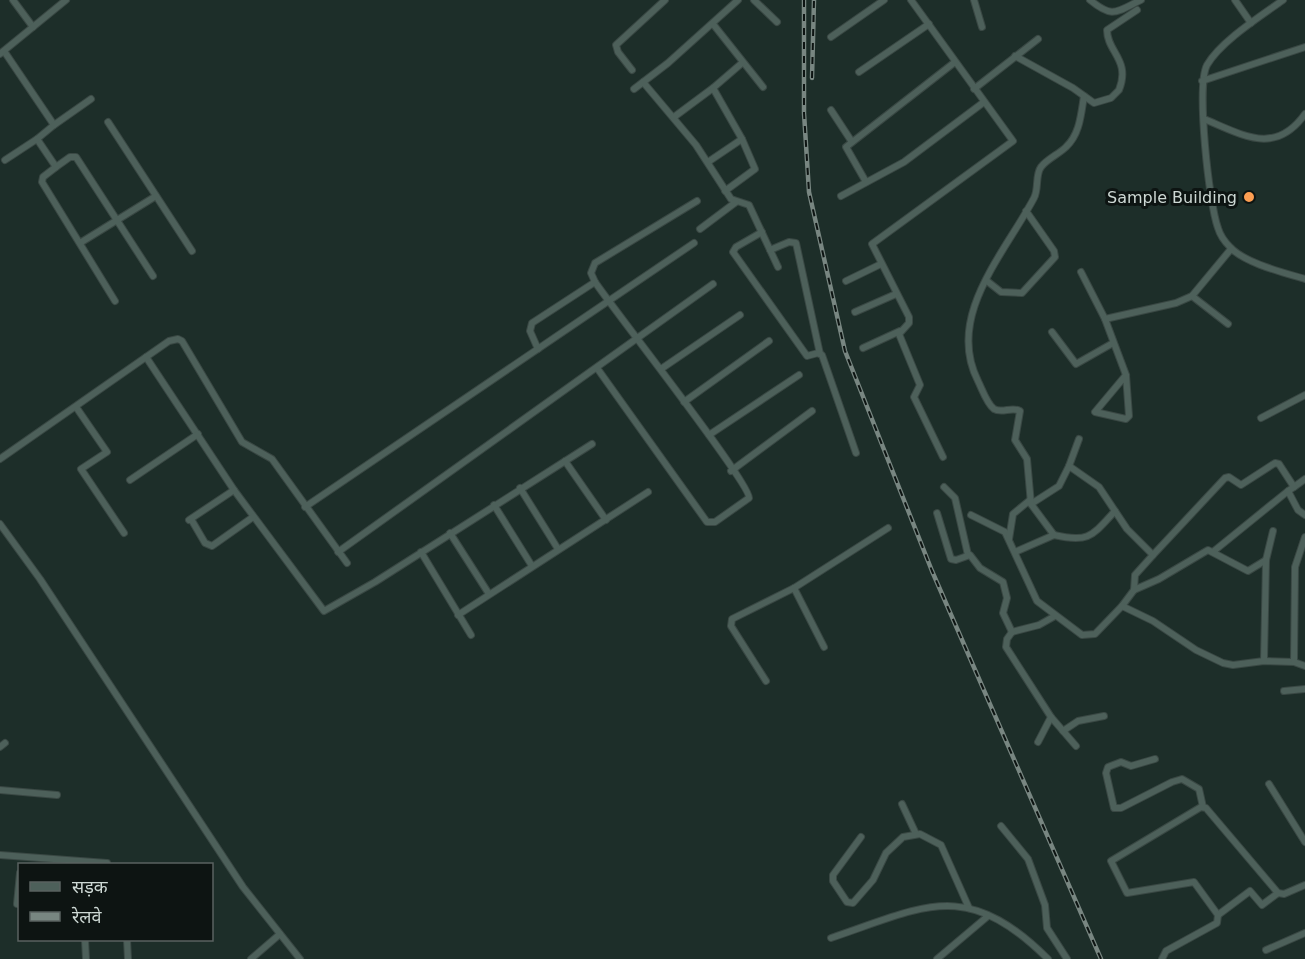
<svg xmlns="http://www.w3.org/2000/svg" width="1305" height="959" viewBox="0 0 1305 959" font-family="'DejaVu Sans','Noto Sans Devanagari',sans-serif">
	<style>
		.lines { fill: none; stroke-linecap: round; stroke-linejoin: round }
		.minor-casing { stroke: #3a4844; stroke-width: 8 }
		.minor { stroke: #4d605a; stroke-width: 6 }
		.rail-casing { stroke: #788681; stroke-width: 4.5 }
		.rail { stroke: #0d1412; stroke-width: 2; stroke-dasharray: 7; stroke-linecap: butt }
		.poi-dot { fill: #fc9e52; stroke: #0d1412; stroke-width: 2 }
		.labels { text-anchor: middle; stroke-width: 6; stroke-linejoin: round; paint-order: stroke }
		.poi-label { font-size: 16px; fill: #cdd8d4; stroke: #0d1412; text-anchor: end }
	</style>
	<rect width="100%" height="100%" fill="#1d2e29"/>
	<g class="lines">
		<!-- minor casing -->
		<g class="minor-casing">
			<g id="minor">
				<polyline points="13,0 33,27"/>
				<polyline points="754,0 777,22"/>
				<polyline points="911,0 1013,141 872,244 909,317 909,323 899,334 920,385 914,397 943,457"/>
				<polyline points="974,0 982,27"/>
				<path d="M1090 0C1113 19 1116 12 1141 0"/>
				<polyline points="1235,0 1251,23"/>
				<path d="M1283 0C1261 16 1221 41 1207 65 1196 86 1209 204 1218 228 1220 235 1225 242 1230 247 1244 263 1285 273 1305 279"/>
				<polyline points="713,24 763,87"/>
				<polyline points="831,37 884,0"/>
				<polyline points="4,51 54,125 37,139 56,167 70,157 76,157 153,276"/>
				<polyline points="0,54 66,0"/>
				<path d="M1015 56 1073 88 1094 103 1111 98 1119 90C1131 60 1107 52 1107 30L1137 10"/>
				<polyline points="632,70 618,52 616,45 665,0"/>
				<polyline points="859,72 929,24"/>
				<polyline points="1202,81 1305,47"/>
				<polyline points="643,82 696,145 731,199 749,205 778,267"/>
				<polyline points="634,89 668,63 738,0"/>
				<polyline points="974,89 1038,39"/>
				<polyline points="831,110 852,142"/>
				<polyline points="674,117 713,88"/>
				<path d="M1204 119C1243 135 1275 156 1305 114"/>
				<polyline points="108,122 192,251"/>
				<polyline points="54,125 91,99"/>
				<polyline points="5,160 37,139"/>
				<polyline points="708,162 742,139 713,88 742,63"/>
				<polyline points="56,167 43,177 42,182 115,301"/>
				<polyline points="866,182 846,147 955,62"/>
				<polyline points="725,191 755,169 742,139"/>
				<polyline points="841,196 904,162 984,102"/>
				<polyline points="700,229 736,202"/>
				<polyline points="762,232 736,247 733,252 807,356 818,353 822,355 856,453"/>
				<polyline points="80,243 156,196"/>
				<polyline points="770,250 789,242 796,243 820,354"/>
				<polyline points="1081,272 1105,319"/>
				<polyline points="846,281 881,264"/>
				<polyline points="987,281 1001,292 1022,293 1055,257 1054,251 1026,211"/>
				<path d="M595 282C613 309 751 484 749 498L715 522H707L597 368"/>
				<polyline points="1192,296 1228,324"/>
				<polyline points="855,312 896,294"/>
				<polyline points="1052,332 1076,364 1113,343"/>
				<polyline points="863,348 900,331"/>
				<polyline points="538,349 530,331 532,323 595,282 591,273 595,263 697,201"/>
				<polyline points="146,357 234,490 324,611 375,582 592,444"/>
				<polyline points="661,369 740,315"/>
				<polyline points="1126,375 1095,412 1126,419 1129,416 1126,375 1105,319 1176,303 1192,296 1231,249"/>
				<polyline points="684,402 769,341"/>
				<polyline points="76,407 107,452 81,469 124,533"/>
				<polyline points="1261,418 1305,395"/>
				<polyline points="709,435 799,375"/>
				<polyline points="0,459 169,341 178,339 182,341 242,442 272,459 347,563"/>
				<polyline points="565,461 606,520"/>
				<polyline points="1069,466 1079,439"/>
				<polyline points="731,471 812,411"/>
				<polyline points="130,480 198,434"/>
				<polyline points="944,487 955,498 968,555"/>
				<polyline points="1294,487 1305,479"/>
				<polyline points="520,488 558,549"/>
				<polyline points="1031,504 1059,486 1069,466 1099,487 1127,529 1153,555 1135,575 1134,590 1122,606"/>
				<polyline points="494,505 532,566"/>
				<polyline points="305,507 694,243"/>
				<polyline points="937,513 951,559 956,560 970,555 980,568 1003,582 1007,598 1003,613 1012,632 1039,625 1055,616"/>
				<polyline points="971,515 1005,532 1037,601 1082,635 1095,634 1122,606 1153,621 1196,650 1223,663 1233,665 1264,661 1294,662 1295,567 1305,537"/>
				<polyline points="191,519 205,543 212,546 253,517"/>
				<polyline points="189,520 234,490"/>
				<polyline points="0,524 40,579 243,887 300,959"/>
				<polyline points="450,533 489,594"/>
				<path d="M1054 535C1089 543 1092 536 1115 511"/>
				<polyline points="1009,539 1013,514 1030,500"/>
				<polyline points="1214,551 1288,491"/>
				<polyline points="338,552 713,284"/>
				<polyline points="421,552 471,635"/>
				<path d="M1015 552 1054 535 1031 504 1027 459 1015 440 1020 411C1012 406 1002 414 994 409 987 404 982 389 978 381 945 316 1005 253 1034 198 1039 189 1035 175 1041 167 1047 159 1059 154 1066 147 1080 134 1081 114 1084 96"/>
				<polyline points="1153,555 1225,478 1229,477 1241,485 1275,463 1279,464 1294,487 1288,491 1298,510 1305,515"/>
				<polyline points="794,588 824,647"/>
				<polyline points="1134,590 1159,579 1208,550 1248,571 1266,560"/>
				<polyline points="458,615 648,492"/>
				<polyline points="1012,632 1007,639 1006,647 1051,717 1038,742"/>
				<polyline points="1264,661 1266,560 1273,531"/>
				<polyline points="1294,662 1305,666"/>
				<polyline points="766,681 731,626 732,619 794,588 888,528"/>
				<polyline points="1284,691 1305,689"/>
				<polyline points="1051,717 1076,746"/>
				<polyline points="1063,731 1078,721 1104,716"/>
				<polyline points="0,747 5,743"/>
				<polyline points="1155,759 1131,766 1121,762 1108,767 1106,773 1114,808 1121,808 1172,782 1182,779 1199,789 1203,807"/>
				<polyline points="1269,784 1305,842"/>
				<polyline points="0,790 57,795"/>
				<polyline points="902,804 916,834"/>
				<polyline points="1001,826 1028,859 1045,905 1047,928 1067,959"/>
				<polyline points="861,837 833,875 833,881 847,902 853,903 873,880 886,853 903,837 920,834 941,845 969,908"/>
				<polyline points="0,855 107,863"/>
				<polyline points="17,904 20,873"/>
				<polyline points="1218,915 1250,891 1262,905 1278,893"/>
				<path d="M831 938C926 906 966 878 1048 959"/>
				<polyline points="85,940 86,959"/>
				<polyline points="127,940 128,959"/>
				<polyline points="1266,950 1305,933"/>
				<polyline points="251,959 280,934"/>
				<polyline points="937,959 988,916"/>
				<polyline points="1162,959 1166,951 1217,923 1218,915 1194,882 1127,893 1111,861 1201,807 1206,808 1278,893 1284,894 1305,885"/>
			</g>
		</g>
		<!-- minor -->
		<use href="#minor" class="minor"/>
		<!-- rail casing -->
		<g class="rail-casing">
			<g id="rail">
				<polyline points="804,0 804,113 809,192 845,351 932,571 1101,959"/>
				<polyline points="812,78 814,0"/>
			</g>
		</g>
		<!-- rail -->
		<use href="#rail" class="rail"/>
	</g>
	<!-- markers -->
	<circle class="poi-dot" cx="1249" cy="197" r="6"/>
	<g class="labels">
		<!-- poi labels -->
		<g class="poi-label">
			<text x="1237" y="203">Sample Building</text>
		</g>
	</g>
	<!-- legend -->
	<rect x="18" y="863" width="195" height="78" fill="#0d1412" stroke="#5a6260" stroke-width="1.5"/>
	<rect x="30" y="882" width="30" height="9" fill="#4d605a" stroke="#5a6260" stroke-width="1.5"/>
	<text x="72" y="893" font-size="18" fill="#cdd8d4">सड़क</text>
	<rect x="30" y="912" width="30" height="9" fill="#788681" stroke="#5a6260" stroke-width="1.5"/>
	<text x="72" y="923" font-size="18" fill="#cdd8d4">रेलवे</text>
</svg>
